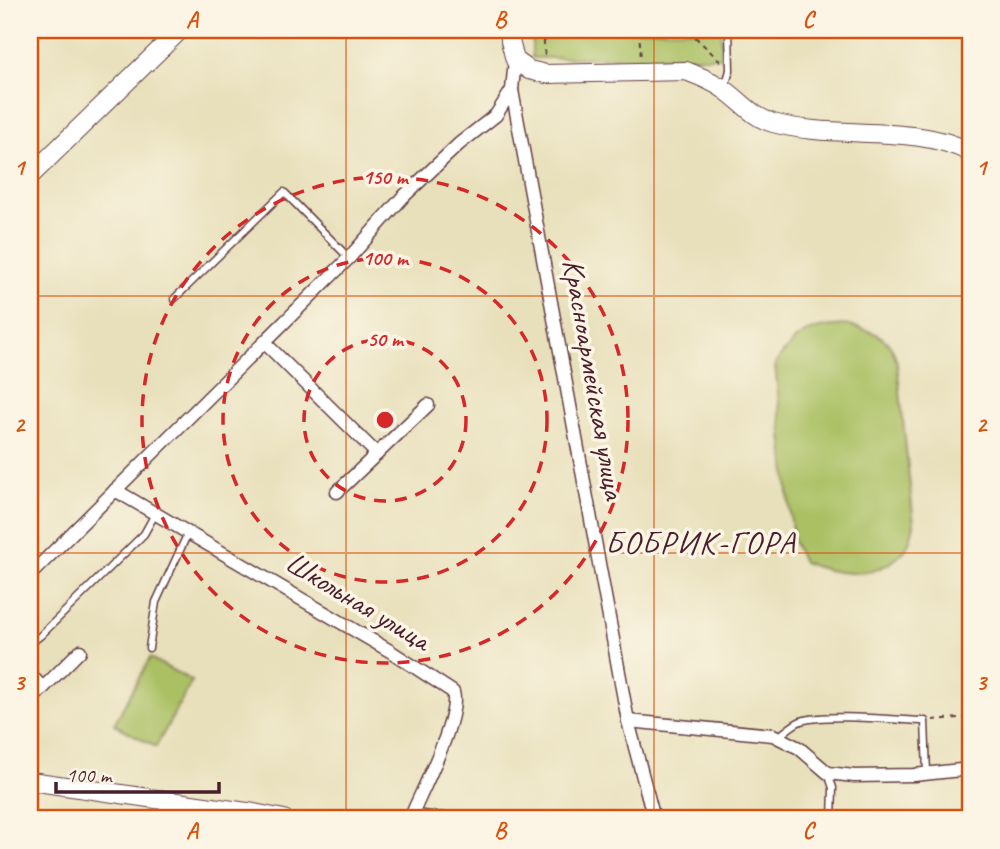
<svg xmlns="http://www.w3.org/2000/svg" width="1000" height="849" viewBox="0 0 1000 849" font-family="Caveat,sans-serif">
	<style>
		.green { fill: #aac064; stroke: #7a7048; stroke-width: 2 }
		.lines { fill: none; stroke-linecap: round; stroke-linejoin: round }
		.lane-casing { stroke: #623c41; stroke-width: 9 }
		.street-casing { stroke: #623c41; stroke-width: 15 }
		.secondary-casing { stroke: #623c41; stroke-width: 20 }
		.path { stroke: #623c41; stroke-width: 2; stroke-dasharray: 5 5; stroke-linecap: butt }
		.lane { stroke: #fff; stroke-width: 6 }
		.street { stroke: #fff; stroke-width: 12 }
		.secondary { stroke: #fff; stroke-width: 18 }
		.grid { fill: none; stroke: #d8530f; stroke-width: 2; stroke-opacity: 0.55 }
		.ring { fill: none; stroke: #d62828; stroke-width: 3.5; stroke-dasharray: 12 9 }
		.labels { text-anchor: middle; stroke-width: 7; stroke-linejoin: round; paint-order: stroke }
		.street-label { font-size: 30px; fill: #4a1f2b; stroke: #fcf5e5 }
		.neighbourhood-label { font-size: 32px; letter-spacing: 2px; fill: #4a1f2b; stroke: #fcf5e5 }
		.centre { fill: #d62828; stroke: #fcf5e5; stroke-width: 3.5 }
		.ring-label { font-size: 21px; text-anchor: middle; font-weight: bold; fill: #d62828; stroke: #fcf5e5; stroke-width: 7; stroke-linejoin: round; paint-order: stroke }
		.neatline { fill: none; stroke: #d8530f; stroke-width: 2.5 }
		.grid-label { font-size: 23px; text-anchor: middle; font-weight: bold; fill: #d8530f }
	</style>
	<rect width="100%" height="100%" fill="#fcf5e5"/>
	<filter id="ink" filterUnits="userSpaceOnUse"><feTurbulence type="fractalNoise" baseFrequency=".0143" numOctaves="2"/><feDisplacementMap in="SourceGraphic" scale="14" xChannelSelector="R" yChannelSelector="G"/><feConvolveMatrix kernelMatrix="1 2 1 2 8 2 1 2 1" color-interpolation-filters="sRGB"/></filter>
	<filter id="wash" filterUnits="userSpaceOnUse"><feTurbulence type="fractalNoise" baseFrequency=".00686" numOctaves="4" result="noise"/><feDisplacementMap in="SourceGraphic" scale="28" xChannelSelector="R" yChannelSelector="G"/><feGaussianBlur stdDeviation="1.57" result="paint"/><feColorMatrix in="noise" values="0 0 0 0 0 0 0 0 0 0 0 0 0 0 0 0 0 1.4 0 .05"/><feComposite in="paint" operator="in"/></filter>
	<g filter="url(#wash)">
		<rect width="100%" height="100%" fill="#e8e0bb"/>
		<!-- green -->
		<g class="green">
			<polygon points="532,30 721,30 722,57 532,58"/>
			<path d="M845 325C871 330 891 335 897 363L914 525C912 532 910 544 905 550 878 581 837 576 803 562L793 541 775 364C798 332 806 328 845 325Z"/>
			<polygon points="150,658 192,681 156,747 114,724"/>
		</g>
	</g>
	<g filter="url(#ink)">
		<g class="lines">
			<!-- lane casing -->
			<g class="lane-casing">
				<g id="lane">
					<polyline points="725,87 730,70 729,30"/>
					<polyline points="174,299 284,192 349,258"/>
					<polyline points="30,644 40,636 144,534 155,514"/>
					<polyline points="149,648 156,602 188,533"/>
					<polyline points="30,670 45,686"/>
					<path d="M778 737C785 732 793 724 801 721 826 713 896 720 925 721L927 773"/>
					<polyline points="828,773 833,788 832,819"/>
					<polyline points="412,813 473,819"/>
				</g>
			</g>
			<!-- street casing -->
			<g class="street-casing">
				<g id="street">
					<polyline points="515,60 512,90 628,721 654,819"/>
					<polyline points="265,343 377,454"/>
					<path d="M115 490 390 651 453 692C461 717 421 792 410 819"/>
					<polyline points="337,492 428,405"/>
					<polyline points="30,575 349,258 402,198 459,144 496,115 512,90"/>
					<polyline points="30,701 80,651"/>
					<polyline points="628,721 773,735 799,748 828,773 854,776 914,775 970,769"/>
				</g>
			</g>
			<!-- secondary casing -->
			<g class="secondary-casing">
				<g id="secondary">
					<path d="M510 30V41L515 60 529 70 546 74 686 71C699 76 713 81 725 90 741 101 752 117 773 123 834 140 915 123 970 152"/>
					<polyline points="30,176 180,30"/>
					<polyline points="30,781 254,813 284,819"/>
				</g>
			</g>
			<!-- path -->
			<g class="path">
				<polyline points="543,30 545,59"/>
				<polyline points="639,30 641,59"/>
				<polyline points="688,30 721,62"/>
				<polyline points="544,41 560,30"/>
				<polyline points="933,720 970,717"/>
			</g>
			<!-- lane -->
			<use href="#lane" class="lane"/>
			<!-- street -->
			<use href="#street" class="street"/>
			<!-- secondary -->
			<use href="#secondary" class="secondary"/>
		</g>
	</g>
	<!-- grid -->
	<path class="grid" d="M346 30V819M654 30V819M30 296H970M30 553H970"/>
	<!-- distance rings -->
	<g class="ring">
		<circle cx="385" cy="420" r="81"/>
		<circle cx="385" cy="420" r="162"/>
		<circle cx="385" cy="420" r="243"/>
	</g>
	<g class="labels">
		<!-- street labels -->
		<g class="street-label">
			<text transform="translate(594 379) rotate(80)" y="10">Красноармейская улица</text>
			<text transform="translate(358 601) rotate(31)" y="10">Школьная улица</text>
		</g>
		<!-- neighbourhood labels -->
		<g class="neighbourhood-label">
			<text x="701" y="553">БОБРИК-ГОРА</text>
		</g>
	</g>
	<circle cx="385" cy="420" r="10" class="centre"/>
	<g class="ring-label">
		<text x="385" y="184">150 m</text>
		<text x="385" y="265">100 m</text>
		<text x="385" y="346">50 m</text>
	</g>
	<!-- margin -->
	<rect width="1000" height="849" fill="none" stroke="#fcf5e5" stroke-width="77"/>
	<!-- scale -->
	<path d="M56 782v10h163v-10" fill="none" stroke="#4a1f2b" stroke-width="3.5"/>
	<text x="66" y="782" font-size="21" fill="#4a1f2b" stroke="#fcf5e5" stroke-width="5" paint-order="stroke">100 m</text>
	<rect x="38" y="38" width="924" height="772" class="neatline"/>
	<g class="grid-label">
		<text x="192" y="27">A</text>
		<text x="500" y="27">B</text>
		<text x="808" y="27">C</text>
		<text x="19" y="175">1</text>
		<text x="981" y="175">1</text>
		<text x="19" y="432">2</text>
		<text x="981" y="432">2</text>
		<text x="19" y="690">3</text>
		<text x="981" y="690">3</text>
		<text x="192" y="838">A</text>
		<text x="500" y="838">B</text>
		<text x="808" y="838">C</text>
	</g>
</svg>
